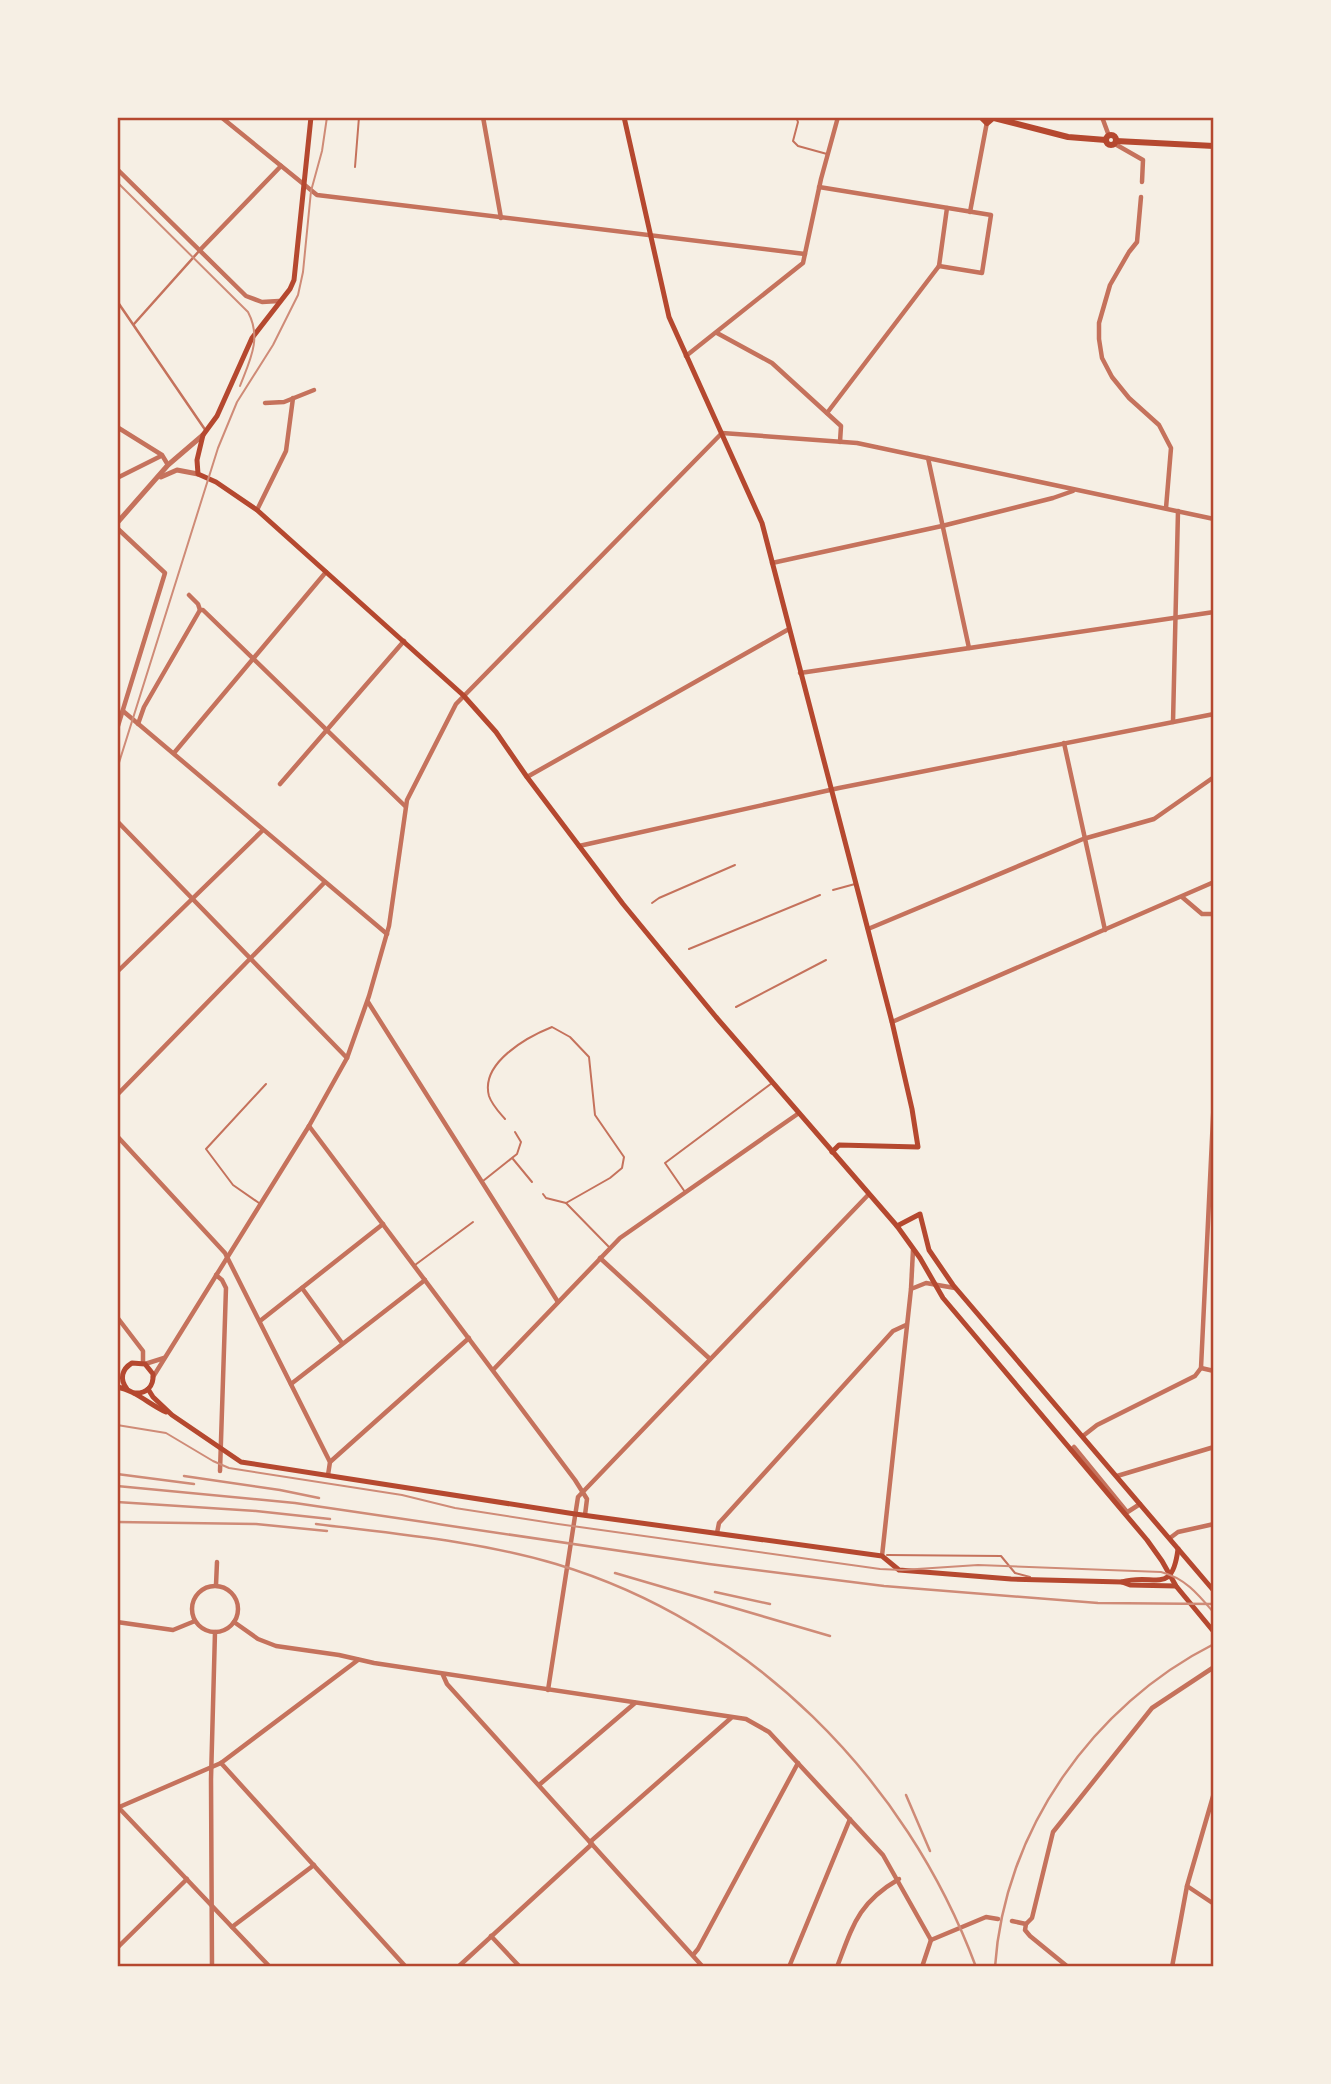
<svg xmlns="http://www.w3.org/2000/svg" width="1331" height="2084" viewBox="0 0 1331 2084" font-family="'Roboto Serif',serif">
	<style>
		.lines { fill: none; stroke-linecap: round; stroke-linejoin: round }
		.service { stroke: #c5725c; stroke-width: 2 }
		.pedestrian { stroke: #c5725c; stroke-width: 2.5 }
		.minor { stroke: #c5725c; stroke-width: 4.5 }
		.tertiary { stroke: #c5725c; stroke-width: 5 }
		.secondary { stroke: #b5482f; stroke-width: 5 }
		.primary { stroke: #b5482f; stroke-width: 6 }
		.tram { stroke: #cf8b77; stroke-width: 2 }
		.rail { stroke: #cf8b77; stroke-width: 2.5 }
		.neatline { fill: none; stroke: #b5482f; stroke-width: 2.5 }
	</style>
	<rect width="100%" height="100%" fill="#f6efe4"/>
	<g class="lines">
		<!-- service -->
		<g class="service">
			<polyline points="796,117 798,122 793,141 798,146 827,154"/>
			<polyline points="355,167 359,117"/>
			<polyline points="833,890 855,884"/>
			<polyline points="652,903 659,898 735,865"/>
			<polyline points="689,949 820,895"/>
			<polyline points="736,1007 826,960"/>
			<path d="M505 1119C499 1112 492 1105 489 1096 480 1063 527 1037 552 1027L570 1037 589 1057 595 1115 624 1157 622 1168 610 1178 566 1203"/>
			<polyline points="513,1159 532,1182"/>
			<polyline points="483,1181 517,1154 521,1142 515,1132"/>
			<polyline points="685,1192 665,1163 772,1083"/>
			<polyline points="543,1194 546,1198 566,1203 609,1247"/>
			<polyline points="259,1203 233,1185 206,1149 266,1084"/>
			<polyline points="415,1265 473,1222"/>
			<polyline points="887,1555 1001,1556 1015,1573 1030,1577"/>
		</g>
		<!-- pedestrian -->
		<g class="pedestrian">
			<polyline points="117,301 206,431"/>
			<polyline points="134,324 200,250"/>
		</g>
		<!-- minor -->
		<g class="minor">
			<polyline points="221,117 317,195 805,254"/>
			<polyline points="483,117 501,218"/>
			<polyline points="1102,117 1109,136"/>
			<polyline points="1115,144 1143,160 1142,182"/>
			<polyline points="117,169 246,296 262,302 279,301"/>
			<polyline points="819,187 991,215 982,273 939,266"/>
			<polyline points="1141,197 1137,242 1129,252 1110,285 1099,323 1099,339 1102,358 1112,377 1129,398 1159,425 1171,448 1166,508"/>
			<polyline points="970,212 987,122"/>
			<polyline points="200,250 281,166"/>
			<polyline points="939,266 947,208"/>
			<polyline points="717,333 772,363 841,426 840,442"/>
			<polyline points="686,356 803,263 821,179 838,117"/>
			<polyline points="265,403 284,402 314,390"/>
			<polyline points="827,413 939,266"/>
			<polyline points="117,427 162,455 168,465"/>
			<polyline points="928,458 969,648"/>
			<polyline points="117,478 161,456"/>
			<polyline points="257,510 286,451 293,398"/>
			<polyline points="117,528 165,573 117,729"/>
			<polyline points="772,563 942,526 1053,498 1073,491"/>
			<polyline points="189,595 198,604 200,610 203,610 405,806"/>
			<polyline points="800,673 1214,612"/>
			<polyline points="123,711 387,934"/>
			<polyline points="1173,722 1178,511"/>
			<polyline points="138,724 144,707 200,610"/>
			<polyline points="1064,743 1105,930"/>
			<polyline points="174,753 326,572"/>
			<polyline points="527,777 789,629"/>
			<polyline points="280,784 404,641"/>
			<polyline points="117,821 347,1058"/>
			<polyline points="579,846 839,788 1214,714"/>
			<polyline points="1182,897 1202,914 1214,914"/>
			<polyline points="868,929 1083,839 1154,819 1214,777"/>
			<polyline points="117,972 263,830"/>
			<polyline points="368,1002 558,1302"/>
			<polyline points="892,1022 1214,882"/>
			<polyline points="117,1095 324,883"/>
			<polyline points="309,1126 575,1480 587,1499 585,1515"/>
			<polyline points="117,1136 225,1253 330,1462 328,1475"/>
			<polyline points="600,1258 710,1359"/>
			<polyline points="216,1275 222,1280 226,1288 220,1471"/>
			<polyline points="302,1288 342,1343"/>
			<polyline points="911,1289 913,1250"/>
			<polyline points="117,1317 143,1351 143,1363"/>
			<polyline points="260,1321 383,1224"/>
			<polyline points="145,1364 164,1358"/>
			<polyline points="1201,1368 1214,1371"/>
			<polyline points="493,1370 620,1238 799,1113"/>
			<polyline points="153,1377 309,1126 347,1058 369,996 389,926 407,800 456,704 722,433 857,443 1214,519"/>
			<polyline points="291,1384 425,1280"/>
			<polyline points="1083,1436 1097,1425 1195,1376 1201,1368 1214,1097"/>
			<polyline points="1071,1450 1074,1447 1127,1512"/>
			<polyline points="330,1462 469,1338"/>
			<polyline points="1117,1476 1214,1447"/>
			<polyline points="1126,1513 1140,1504"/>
			<polyline points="717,1533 719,1523 893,1331 906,1325"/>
			<polyline points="1170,1538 1178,1532 1214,1524"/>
			<polyline points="882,1556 911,1289 926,1283 955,1288"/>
			<polyline points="216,1585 217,1562"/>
			<circle cx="215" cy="1609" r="23"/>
			<polyline points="117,1622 173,1630 195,1621"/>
			<polyline points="234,1622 258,1639 276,1646 339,1655 374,1663 746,1719 769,1732 883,1855 931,1940"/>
			<polyline points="443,1675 447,1684 703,1967"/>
			<polyline points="548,1690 578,1497 869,1194"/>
			<polyline points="221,1763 406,1967"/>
			<polyline points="539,1785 635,1703"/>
			<polyline points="117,1808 221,1763 358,1660"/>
			<polyline points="119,1808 270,1967"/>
			<polyline points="590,1842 731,1718"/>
			<polyline points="1187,1886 1214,1904"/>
			<polyline points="1012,1921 1026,1924"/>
			<polyline points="1026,1924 1032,1918 1053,1832 1152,1708 1214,1667"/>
			<polyline points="1026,1924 1025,1930 1030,1936 1068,1967"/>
			<polyline points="232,1927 314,1865"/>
			<polyline points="491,1936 520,1967"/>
			<polyline points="931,1940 986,1917 998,1919"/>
			<polyline points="117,1948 187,1879"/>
			<polyline points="693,1955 698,1949 798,1763"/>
			<polyline points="212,1967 211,1779 215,1632"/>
			<polyline points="458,1967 592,1844"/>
			<polyline points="789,1967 850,1819"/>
			<path d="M837 1967C853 1925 858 1903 899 1879"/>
			<polyline points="922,1967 931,1940"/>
			<polyline points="1172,1967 1187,1886 1214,1793"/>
		</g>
		<!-- tertiary -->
		<g class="tertiary">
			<polyline points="161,477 177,470 198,474"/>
			<polyline points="117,523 168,465 203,435"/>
		</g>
		<!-- secondary -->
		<g class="secondary">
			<polyline points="311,117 294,280 290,289 252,338 217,416 203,435 197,460 198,474 216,482 257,510 463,695 496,732 527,777 623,904 716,1017 897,1226 920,1258 943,1298 1147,1540 1162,1561 1176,1586 1214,1632"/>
			<polyline points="624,117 669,317 762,523 892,1022 912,1109 918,1147 839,1145 832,1152"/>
			<polyline points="897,1226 920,1214 929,1250 953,1285 1214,1591"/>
			<path d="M117 1387C135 1390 150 1405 166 1412"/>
			<path d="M127 1389C119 1379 122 1369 132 1363L145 1364 153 1374C154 1387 146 1394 134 1393"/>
			<polyline points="148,1389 153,1397 172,1415 241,1462 575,1514 882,1556 899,1570 1011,1579 1122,1582 1130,1585 1176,1586"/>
			<path d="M1122 1582C1154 1572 1172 1597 1178 1549"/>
		</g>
		<!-- primary -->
		<g class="primary">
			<polyline points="981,117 987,123 994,117"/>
			<polyline points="994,118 1068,137 1106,140"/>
			<circle cx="1111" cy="140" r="5"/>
			<polyline points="1116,141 1214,146"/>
		</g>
		<!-- tram -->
		<g class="tram">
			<path d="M117 182 248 312C262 338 250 360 240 386"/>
			<polyline points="117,769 218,448 237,402 273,345 298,295 303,272 311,191 322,151 327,117"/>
			<path d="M117 1425 166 1433 213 1461 229 1468 402 1495 455 1508 558 1524 880 1569 902 1570 978 1565 1161 1572C1185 1578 1198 1594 1214 1613"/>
		</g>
		<!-- rail -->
		<g class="rail">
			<polyline points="117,1474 194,1484"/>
			<polyline points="184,1476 280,1490 319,1498"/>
			<polyline points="117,1486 295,1503 709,1564 884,1586 1098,1603 1214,1604"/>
			<polyline points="117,1502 256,1511 330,1519"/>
			<polyline points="117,1522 256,1524 327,1531"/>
			<path d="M316 1524C397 1534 478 1541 556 1564 750 1622 906 1778 976 1967"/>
			<polyline points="615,1573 830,1636"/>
			<polyline points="715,1592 770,1604"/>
			<polyline points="906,1795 930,1851"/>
			<path d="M995 1967C1004 1831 1093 1705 1214 1644"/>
		</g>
	</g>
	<!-- border -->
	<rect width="1331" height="2084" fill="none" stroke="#f6efe4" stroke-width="238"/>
	<rect x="119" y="119" width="1093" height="1846" class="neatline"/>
</svg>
